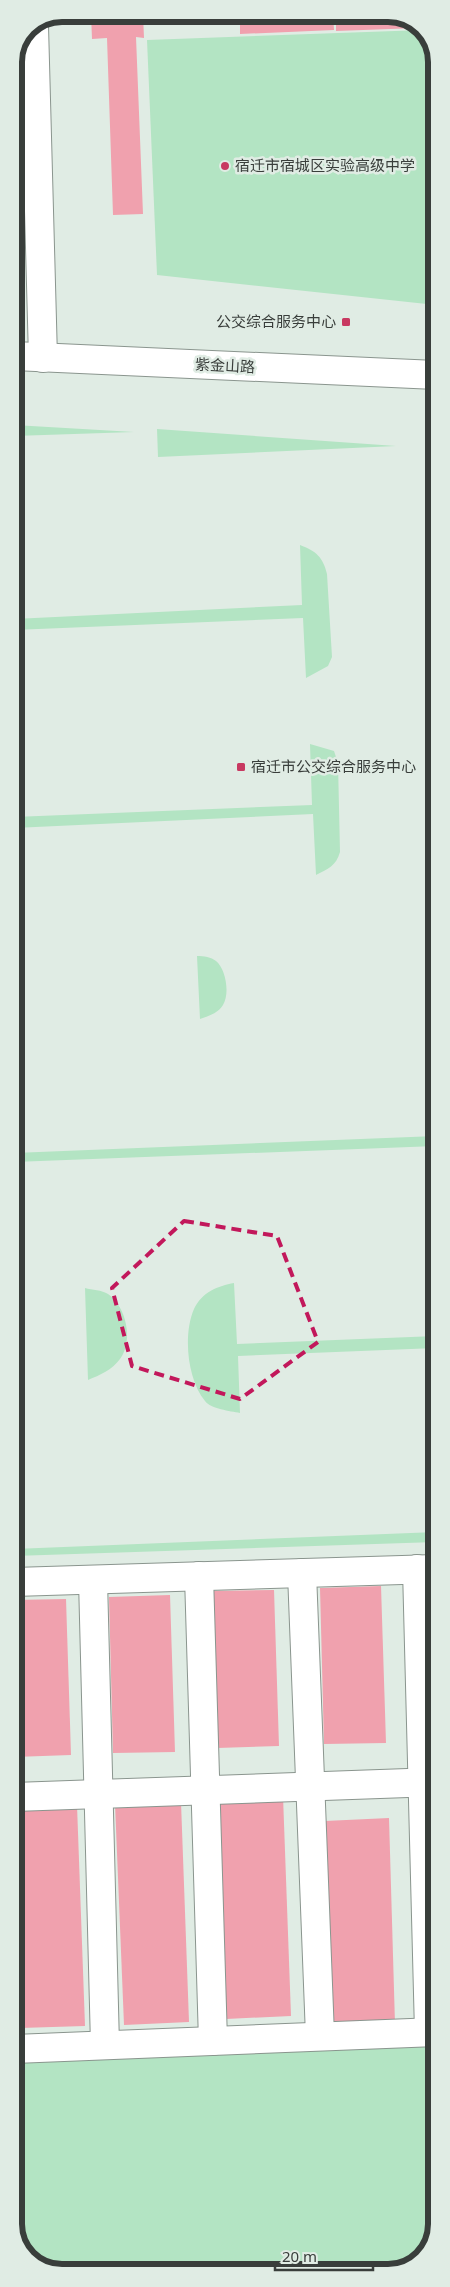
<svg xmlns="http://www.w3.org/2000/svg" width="450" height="2287" viewBox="0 0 450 2287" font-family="'Noto Sans','Noto Sans SC',sans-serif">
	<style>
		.green { fill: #b3e4c3 }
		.building { fill: #f0a1ae }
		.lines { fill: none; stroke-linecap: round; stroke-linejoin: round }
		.minor-casing { stroke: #8a958e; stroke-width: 30 }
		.minor { stroke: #fff; stroke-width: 28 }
		.marked { fill: none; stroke: #c2185b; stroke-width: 4; stroke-dasharray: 10 6; stroke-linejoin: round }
		.poi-dot { fill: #c83961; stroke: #e0ece4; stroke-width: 2 }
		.labels { text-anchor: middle; stroke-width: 5; stroke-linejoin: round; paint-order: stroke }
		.poi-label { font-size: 15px; fill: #393e3b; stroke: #e0ece4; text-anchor: start }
		.street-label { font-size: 15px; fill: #393e3b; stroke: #e0ece4 }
		.rim { fill: none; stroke: #393e3b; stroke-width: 6 }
	</style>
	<rect width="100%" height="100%" fill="#e0ece4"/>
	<!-- green -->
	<g class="green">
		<polygon points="423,30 436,56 436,305 157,275 147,40"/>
		<polygon points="14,425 134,432 14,436"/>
		<polygon points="157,429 396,446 158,457"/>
		<path d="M300 545C316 551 323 557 327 574L332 657 328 666 306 678 303 618 14 630V619L302 605Z"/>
		<path d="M310 744 334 751 338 763 340 852C336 866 328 869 316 875L313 814 14 828V817L312 805Z"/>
		<path d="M197 956C204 956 211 957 216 961 226 969 230 994 223 1005 218 1013 209 1016 200 1019Z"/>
		<polygon points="436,1136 436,1146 14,1162 14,1153"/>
		<path d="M234 1283 237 1344 436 1336V1348L238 1356 240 1413C230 1411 211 1409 205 1401 187 1379 183 1334 194 1309 202 1292 218 1286 234 1283Z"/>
		<path d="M85 1288C92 1290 102 1290 108 1294 126 1306 134 1341 120 1359 112 1370 100 1375 88 1380Z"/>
		<polygon points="436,1532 436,1542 14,1556 14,1549"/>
		<polygon points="436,2043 436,2224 424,2257 394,2273 57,2273 28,2259 14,2231 14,2059"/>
	</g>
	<!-- building -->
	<g class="building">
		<polygon points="91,14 143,14 144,38 136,37 143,214 113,215 107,38 92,39"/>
		<polygon points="240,14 333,14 334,30 240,34"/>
		<polygon points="336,14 393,14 418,26 418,28 336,31"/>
		<polygon points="425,533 436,533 436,735 434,735"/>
		<polygon points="436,1584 436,1741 434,1741 430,1585"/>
		<polygon points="381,1586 386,1743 324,1744 320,1588"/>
		<polygon points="274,1590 279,1746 217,1748 213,1591"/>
		<polygon points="170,1595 175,1752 113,1753 109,1597"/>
		<polygon points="66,1599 71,1755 14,1757 14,1600"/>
		<polygon points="283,1796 291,2016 226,2019 218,1798"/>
		<polygon points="181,1802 189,2022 124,2025 115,1804"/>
		<polygon points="77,1805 85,2026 20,2028 14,1881 14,1807"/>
		<polygon points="389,1818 395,2024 332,2025 325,1821"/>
	</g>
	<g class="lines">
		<!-- minor casing -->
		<g class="minor-casing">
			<g id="minor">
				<polyline points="34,26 43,358"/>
				<polyline points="14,356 436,375"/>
				<polyline points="417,1569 429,2032"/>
				<polyline points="302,1573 320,2036"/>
				<polyline points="199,1576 213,2041"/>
				<polyline points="93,1580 105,2045"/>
				<polyline points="14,1582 435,1569"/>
				<polyline points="14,1797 436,1782"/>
				<polyline points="14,2049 436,2032"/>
			</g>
		</g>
		<!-- minor -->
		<use href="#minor" class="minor"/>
	</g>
	<!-- marked area -->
	<path class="marked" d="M184 1221 277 1236 318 1342 240 1399 132 1366 112 1288Z"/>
	<!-- markers -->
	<g class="poi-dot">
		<circle cx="225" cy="166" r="5"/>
		<rect x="341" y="317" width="10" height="10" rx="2.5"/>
		<rect x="236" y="762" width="10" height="10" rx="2.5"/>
	</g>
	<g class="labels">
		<!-- poi labels -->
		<g class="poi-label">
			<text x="235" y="171">宿迁市宿城区实验高级中学</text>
			<text x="336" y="327" text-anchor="end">公交综合服务中心</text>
			<text x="251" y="772">宿迁市公交综合服务中心</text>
		</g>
		<!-- street labels -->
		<g class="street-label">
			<text transform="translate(225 366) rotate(3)" y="5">紫金山路</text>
		</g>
	</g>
	<!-- crop -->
	<path d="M0 0H450V2287H0ZM62 22H388A40 40 0 0 1 428 62V2224A40 40 0 0 1 388 2264H62A40 40 0 0 1 22 2224V62A40 40 0 0 1 62 22Z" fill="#e0ece4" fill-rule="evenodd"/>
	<path class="rim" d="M62 22H388A40 40 0 0 1 428 62V2224A40 40 0 0 1 388 2264H62A40 40 0 0 1 22 2224V62A40 40 0 0 1 62 22Z"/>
	<!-- scale -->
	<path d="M275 2262v8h98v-8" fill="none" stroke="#393e3b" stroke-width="2.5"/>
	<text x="282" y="2262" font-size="15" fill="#393e3b" stroke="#e0ece4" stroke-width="4" paint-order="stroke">20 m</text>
</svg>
